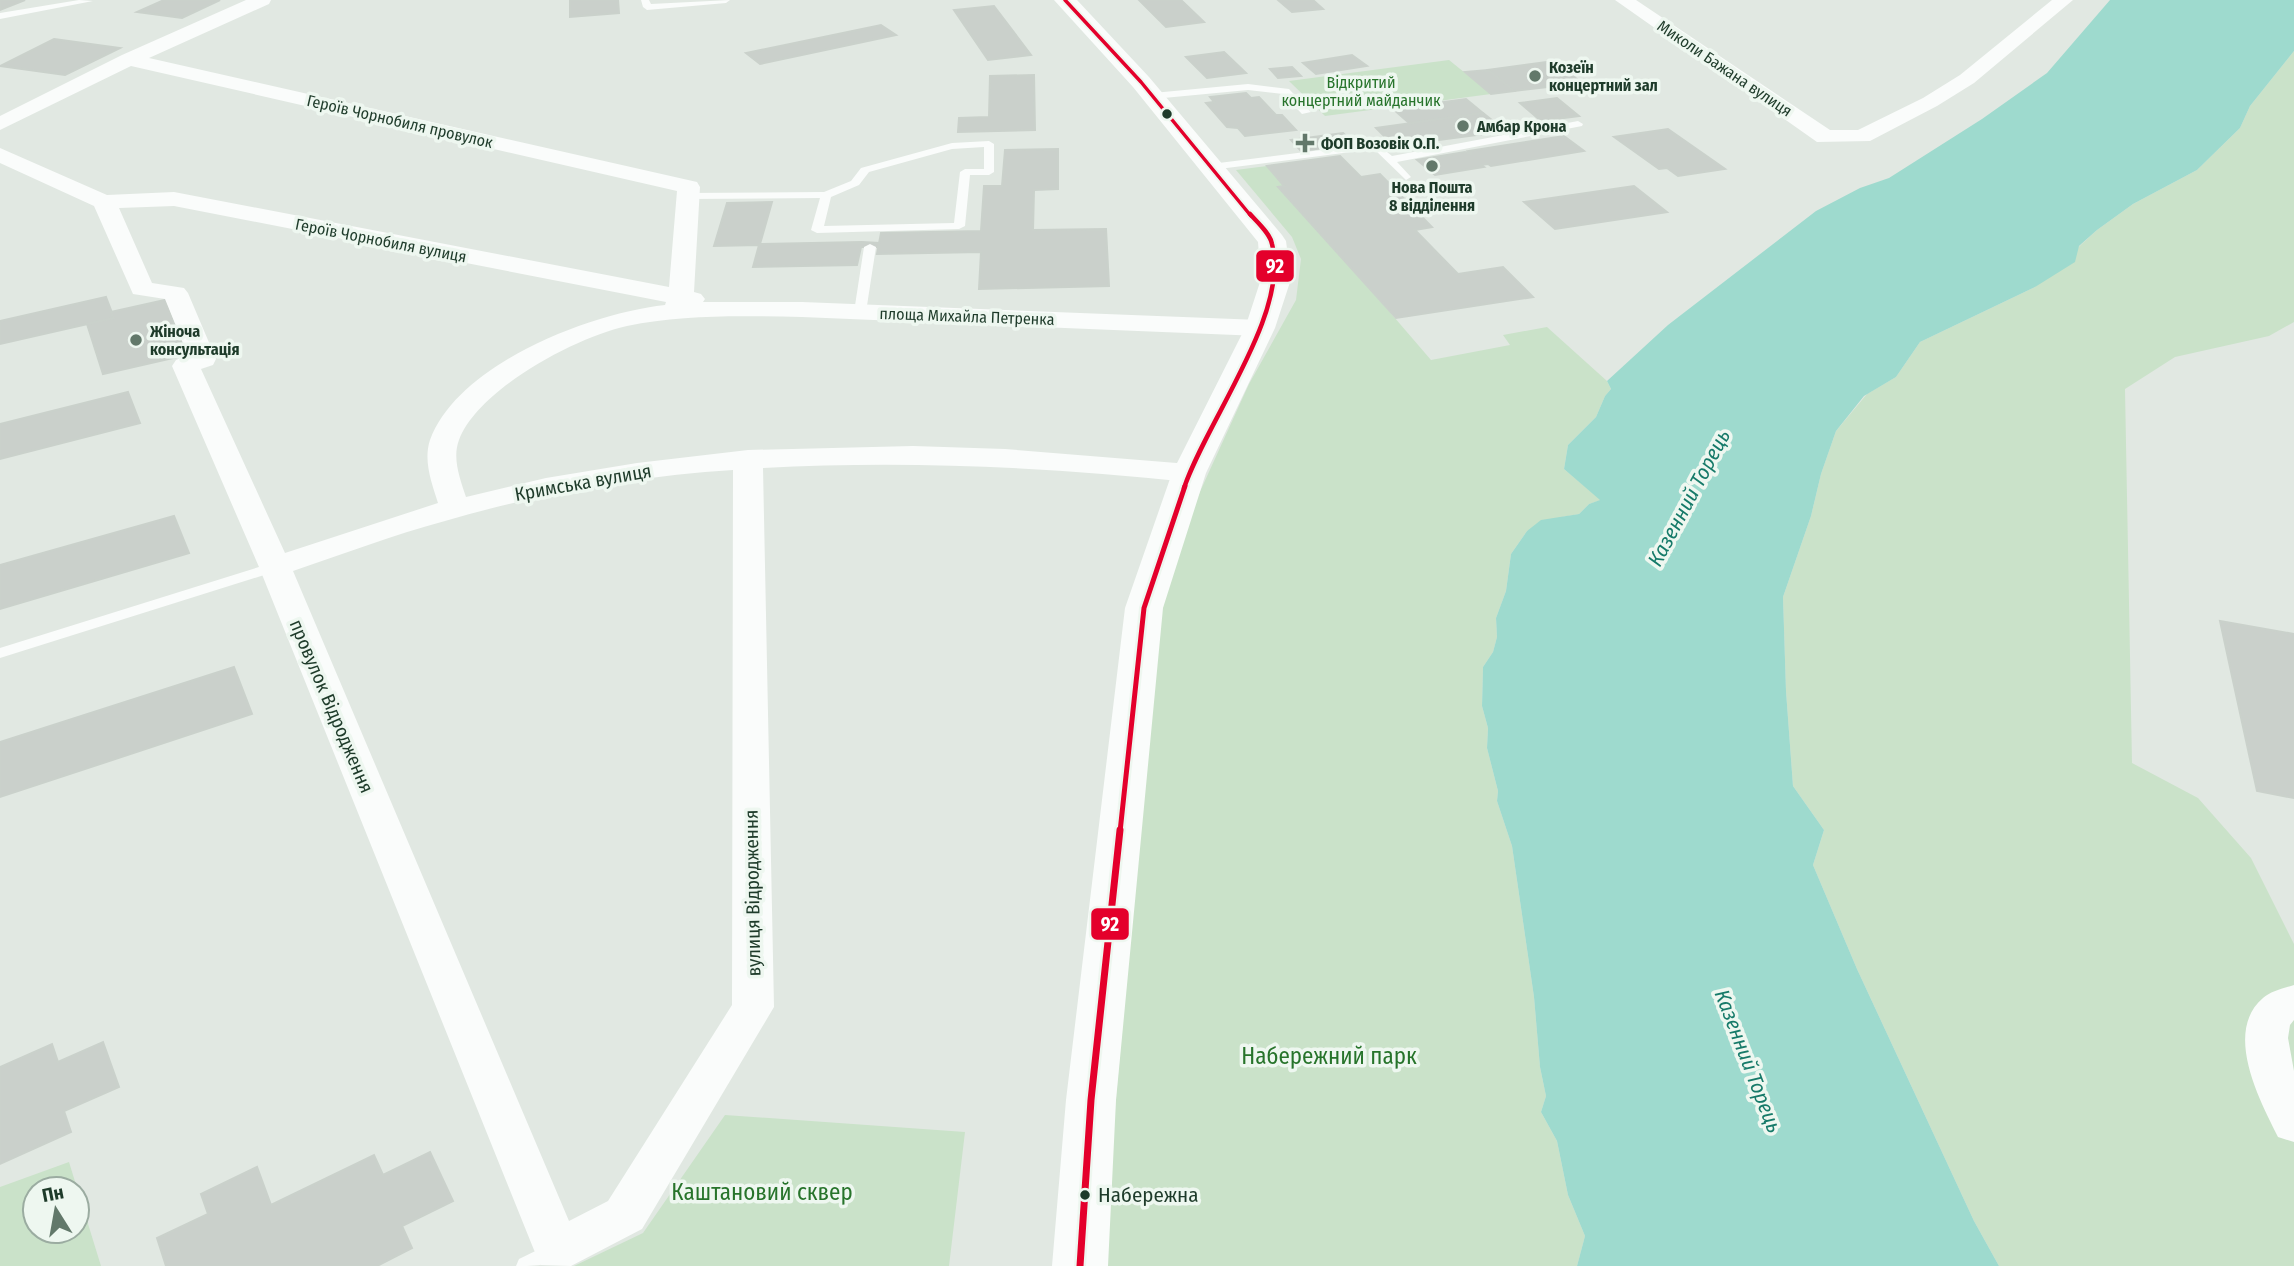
<svg xmlns="http://www.w3.org/2000/svg" width="2294" height="1266" viewBox="0 0 2294 1266" font-family="'Fira Sans Condensed',sans-serif">
	<style>
		.green { fill: #cae2c9; fill-rule: evenodd }
		.water { fill: #9edace }
		.building { fill: #cad0cb; stroke: #cad1cb; stroke-width: 2 }
		.lines { fill: none; stroke-linecap: round; stroke-linejoin: round }
		.service { fill: #fafcfb; fill-rule: evenodd }
		.minor { fill: #fafcfb; fill-rule: evenodd }
		.secondary { fill: #fafcfb; fill-rule: evenodd }
		.bus-1-far3-casing { stroke: #eef7f0; stroke-width: 7 }
		.bus-1-far2-casing { stroke: #eef7f0; stroke-width: 9 }
		.bus-1-far1-casing { stroke: #eef7f0; stroke-width: 10 }
		.bus-1-casing { stroke: #eef7f0; stroke-width: 12 }
		.bus-1-far3 { stroke: #e4002b; stroke-width: 3.5 }
		.bus-1-far2 { stroke: #e4002b; stroke-width: 4.5 }
		.bus-1-far1 { stroke: #e4002b; stroke-width: 5 }
		.bus-1 { stroke: #e4002b; stroke-width: 7 }
		.poi-dot { fill: #62786a; stroke: #eef7f0; stroke-width: 2.5 }
		.bus-dot { fill: #1e3b2a; stroke: #eef7f0; stroke-width: 2.5 }
		.labels { text-anchor: middle; stroke-width: 7; stroke-linejoin: round; paint-order: stroke }
		.far-poi-label { font-size: 16px; font-weight: bold; fill: #1e3b2a; stroke: #eef7f0; text-anchor: start }
		.far-street-label { font-size: 16px; fill: #1e3b2a; stroke: #eef7f0 }
		.far-park-label { font-size: 16px; fill: #27742b; stroke: #eef7f0 }
		.street-label { font-size: 19px; fill: #1e3b2a; stroke: #eef7f0 }
		.water-label { font-size: 21px; font-style: italic; fill: #167a69; stroke: #eef7f0 }
		.near-bus-label { font-size: 21px; fill: #1e3b2a; stroke: #eef7f0; text-anchor: start }
		.near-park-label { font-size: 23px; fill: #27742b; stroke: #eef7f0 }
		.line-badge { stroke: #eef7f0; stroke-width: 2.5 }
		.badge-label { font-size: 19px; text-anchor: middle; font-weight: bold; fill: #fff }
	</style>
	<rect width="100%" height="100%" fill="#e1e8e2"/>
	<!-- green -->
	<g class="green">
		<polygon points="2294,51 2294,322 2269,336 2175,357 2125,389 2132,763 2198,798 2251,858 2294,944 2294,1266 1999,1266 1974,1221 1857,969 1813,865 1824,830 1793,786 1786,691 1783,597 1811,516 1821,474 1836,431 1867,394 1896,377 1920,342 2035,287 2097,230 2133,204 2197,170 2240,128 2250,106"/>
		<polygon points="1449,60 1491,94 1325,116 1289,81"/>
		<polygon points="1267,166 1284,186 1279,188 1302,210 1431,360 1510,345 1503,335 1547,327 1607,381 1611,389 1605,396 1596,417 1568,445 1564,469 1601,500 1589,504 1579,514 1562,517 1527,531 1511,554 1506,591 1496,618 1497,637 1493,652 1483,667 1482,706 1488,728 1487,748 1498,791 1497,801 1512,846 1534,997 1540,1067 1546,1096 1541,1112 1557,1141 1568,1195 1585,1236 1577,1266 1105,1266 1111,1154 1160,608 1188,518 1249,384 1296,300 1301,259 1292,237 1236,170"/>
		<polygon points="725,1115 965,1132 949,1266 574,1266 643,1233"/>
		<path d="M69 1162 101 1266H0V1187ZM35 1189H77V1231H35Z"/>
	</g>
	<!-- water -->
	<polygon class="water" points="2110,0 2294,0 2294,51 2250,106 2240,128 2197,170 2133,204 2097,230 2079,246 2075,262 2035,287 1920,342 1896,377 1864,396 1836,431 1821,474 1811,516 1783,597 1786,691 1793,786 1824,830 1813,865 1857,969 1974,1221 1999,1266 1577,1266 1585,1236 1568,1195 1557,1141 1541,1112 1546,1096 1540,1067 1534,997 1512,846 1497,801 1498,791 1487,748 1488,728 1482,706 1483,667 1493,652 1497,637 1496,618 1506,591 1511,554 1527,531 1541,520 1579,514 1589,504 1600,500 1564,469 1568,445 1596,417 1605,396 1611,389 1607,381 1668,325 1816,211 1860,188 1889,178 1982,119 2047,73"/>
	<!-- building -->
	<g class="building">
		<polygon points="0,0 25,0 0,10"/>
		<polygon points="164,0 220,0 182,18 137,12"/>
		<polygon points="570,0 618,0 619,13 570,17"/>
		<polygon points="1139,0 1181,0 1204,22 1166,27"/>
		<polygon points="1278,0 1313,0 1323,9 1292,12"/>
		<polygon points="994,6 1031,55 988,60 954,10"/>
		<polygon points="881,25 896,35 760,64 746,53"/>
		<polygon points="54,39 120,48 65,75 0,66"/>
		<polygon points="1224,52 1246,73 1207,78 1186,57"/>
		<polygon points="1352,55 1367,66 1316,74 1303,63"/>
		<polygon points="1554,61 1582,83 1514,91 1488,70"/>
		<polygon points="1292,67 1301,76 1278,78 1270,69"/>
		<polygon points="1488,70 1514,91 1491,94 1465,72"/>
		<polygon points="1034,75 1035,130 958,132 959,118 989,117 990,76"/>
		<polygon points="1246,93 1251,98 1259,97 1276,115 1282,115 1296,130 1245,136 1238,128 1227,127 1206,103 1214,102 1210,97"/>
		<polygon points="1557,98 1579,116 1541,121 1520,103"/>
		<polygon points="1466,99 1483,113 1409,123 1393,109"/>
		<polygon points="1483,113 1506,131 1394,146 1376,128"/>
		<polygon points="1668,129 1725,169 1678,176 1667,168 1659,169 1614,137"/>
		<polygon points="1343,133 1354,144 1301,151 1291,140"/>
		<polygon points="1564,136 1584,151 1491,166 1488,164 1481,165 1484,167 1435,175 1417,160 1465,152 1472,154 1468,151"/>
		<polygon points="1058,149 1058,189 1034,190 1033,230 1106,229 1109,286 979,289 981,252 877,254 881,233 981,231 984,186 1002,186 1005,150"/>
		<polygon points="1340,156 1361,177 1380,174 1432,227 1415,230 1458,274 1503,267 1533,297 1396,318 1278,187 1284,186 1267,166"/>
		<polygon points="1634,186 1667,212 1555,229 1524,202"/>
		<polygon points="772,202 760,244 862,242 879,243 879,247 861,247 857,265 753,267 759,245 714,246 727,203"/>
		<polygon points="106,297 114,318 0,344 0,321"/>
		<polygon points="165,300 186,355 103,374 87,324 114,318 111,312"/>
		<polygon points="128,392 140,423 0,459 0,424"/>
		<polygon points="174,516 189,553 0,609 0,565"/>
		<polygon points="2220,621 2294,634 2294,798 2257,791"/>
		<polygon points="234,667 252,714 0,797 0,742"/>
		<polygon points="103,1042 119,1087 64,1111 71,1132 0,1164 0,1067 52,1044 58,1062"/>
		<polygon points="430,1152 453,1201 402,1226 412,1248 377,1266 166,1266 157,1238 208,1214 201,1194 257,1167 271,1205 374,1155 383,1175"/>
	</g>
	<g class="lines">
		<!-- service -->
		<g class="service">
			<polygon points="79,0 93,1 0,19 0,13"/>
			<polygon points="641,0 649,0 651,4 730,0 726,3 647,10 643,7"/>
			<polygon points="1248,84 1289,89 1311,112 1302,114 1283,94 1248,90 1153,99 1148,96 1153,93"/>
			<polygon points="1578,121 1583,124 1582,126 1397,162 1411,177 1406,180 1374,149 1211,170 1206,167 1211,164 1376,143 1392,156"/>
			<path d="M989 141 994 144V172L989 175H970L965 226 959 229 817 233 811 230 820 198 688 199 683 196 688 193 824 192 851 181 861 168 952 143ZM984 147V169H965L960 172 954 223 824 226 831 197 859 185 869 172 952 149Z"/>
			<polygon points="870,244 876,247 866,312 860,316 854,312 864,247"/>
			<polygon points="275,562 280,564 283,567 280,570 0,658 0,648"/>
			<path d="M556 1241 564 1244 567 1251C558 1266 534 1266 516 1266L519 1259Z"/>
		</g>
		<!-- minor -->
		<g class="minor">
			<path d="M246 0H271L269 4 149 58 697 182 700 187 694 292 701 294 705 299 703 302H802L1260 320 1269 322 1273 328 1269 334 1260 336 802 317C744 316 683 314 627 326 576 337 478 389 459 440 452 458 460 479 466 497L546 478 637 463 748 450 913 446 1005 449 1189 464 1199 467 1204 473 1199 479 1189 482C1047 467 906 460 763 468L774 1007 642 1229 571 1266 541 1265 534 1250 259 567 172 366 176 360 188 355 165 299 133 294 94 206 0 163V148L107 195 174 192 669 287 677 191 131 66 0 130V116L122 55ZM174 206 666 302 665 305C590 313 458 364 430 440 423 461 432 484 438 503L285 553 201 369 213 365 216 359 188 293 184 288 152 283 119 208ZM733 470 732 1005 608 1201 569 1221 293 571C343 554 393 535 445 521 537 494 637 476 733 470Z"/>
			<polygon points="1615,0 1636,0 1830,130 1858,130 1923,98 1960,75 2052,0 2073,0 1974,83 1937,106 1870,141 1817,142"/>
			<path d="M2294 985V1020L2290 1025 2288 1038 2294 1071V1142L2278 1137C2260 1101 2223 1032 2263 998 2271 991 2284 988 2294 985Z"/>
		</g>
		<!-- secondary -->
		<polygon class="secondary" points="1054,0 1077,0 1149,77 1282,235 1286,241 1291,279 1275,328 1206,473 1163,608 1116,1100 1108,1266 1052,1266 1066,1100 1125,608 1172,473 1245,328 1261,279 1258,242 1133,87"/>
		<!-- bus-1-far3 casing -->
		<g class="bus-1-far3-casing">
			<polyline id="bus-1-far3" points="1065,0 1141,82 1251,216"/>
		</g>
		<!-- bus-1-far2 casing -->
		<g class="bus-1-far2-casing">
			<path id="bus-1-far2" d="M1184 488C1207 420 1290 313 1272 244 1270 233 1257 222 1250 214"/>
		</g>
		<!-- bus-1-far1 casing -->
		<g class="bus-1-far1-casing">
			<polyline id="bus-1-far1" points="1120,832 1144,608 1185,486"/>
		</g>
		<!-- bus-1 casing -->
		<g class="bus-1-casing">
			<polyline id="bus-1" points="1080,1266 1091,1100 1120,830"/>
		</g>
		<!-- bus-1-far3 -->
		<use href="#bus-1-far3" class="bus-1-far3"/>
		<!-- bus-1-far2 -->
		<use href="#bus-1-far2" class="bus-1-far2"/>
		<!-- bus-1-far1 -->
		<use href="#bus-1-far1" class="bus-1-far1"/>
		<!-- bus-1 -->
		<use href="#bus-1" class="bus-1"/>
	</g>
	<!-- markers -->
	<g class="poi-dot">
		<circle cx="1535" cy="76" r="7"/>
		<circle cx="1463" cy="126" r="7"/>
		<path d="M1301.5 132.5h7v7h7v7h-7v7h-7v-7h-7v-7h7z"/>
		<circle cx="1432" cy="166" r="7"/>
		<circle cx="136" cy="340" r="7"/>
	</g>
	<g class="bus-dot">
		<circle cx="1167" cy="114" r="6"/>
		<circle cx="1085" cy="1195" r="6"/>
	</g>
	<g class="labels">
		<!-- far-poi labels -->
		<g class="far-poi-label">
			<text x="1549" y="73">Козеїн<tspan x="1549" dy="18">концертний зал</tspan></text>
			<text x="1477" y="132">Амбар Крона</text>
			<text x="1321" y="149">ФОП Возовік О.П.</text>
			<text x="1432" y="193" text-anchor="middle">Нова Пошта<tspan x="1432" dy="18">8 відділення</tspan></text>
			<text x="150" y="337">Жіноча<tspan x="150" dy="18">консультація</tspan></text>
		</g>
		<!-- far-street labels -->
		<g class="far-street-label">
			<text transform="translate(1725 68) rotate(34)" y="6">Миколи Бажана вулиця</text>
			<text transform="translate(400 121) rotate(13)" y="6">Героїв Чорнобиля провулок</text>
			<text transform="translate(381 240) rotate(11)" y="6">Героїв Чорнобиля вулиця</text>
			<text transform="translate(967 316) rotate(2)" y="6">площа Михайла Петренка</text>
		</g>
		<!-- far-park labels -->
		<g class="far-park-label">
			<text x="1361" y="88">Відкритий<tspan x="1361" dy="18">концертний майданчик</tspan></text>
		</g>
		<!-- street labels -->
		<g class="street-label">
			<text transform="translate(583 482) rotate(-10)" y="7">Кримська вулиця</text>
			<text transform="translate(332 706) rotate(67)" y="7">провулок Відродження</text>
			<text transform="translate(752 893) rotate(-91)" y="7">вулиця Відродження</text>
		</g>
		<!-- water labels -->
		<g class="water-label">
			<text transform="translate(1689 498) rotate(-62)" y="7">Казенний Торець</text>
			<text transform="translate(1748 1061) rotate(69)" y="7">Казенний Торець</text>
		</g>
		<!-- near-bus labels -->
		<g class="near-bus-label">
			<text x="1098" y="1202">Набережна</text>
		</g>
		<!-- near-park labels -->
		<g class="near-park-label">
			<text x="1329" y="1064">Набережний парк</text>
			<text x="762" y="1200">Каштановий сквер</text>
		</g>
	</g>
	<g class="line-badge">
		<rect x="1255" y="249" width="40" height="34" rx="7" fill="#e4002b"/>
		<rect x="1090" y="907" width="40" height="34" rx="7" fill="#e4002b"/>
	</g>
	<g class="badge-label">
		<text x="1275" y="273">92</text>
		<text x="1110" y="931">92</text>
	</g>
	<!-- north arrow -->
	<g transform="translate(56 1210) rotate(349)"><circle r="33" fill="#eef7f0" stroke="#9baca1" stroke-width="2"/>
	<path d="M0-5L12 26L0 18L-12 26Z" fill="#62786a"/>
	<text y="-10" font-size="19" font-weight="bold" text-anchor="middle" fill="#1e3b2a">Пн</text>
	</g>
</svg>
